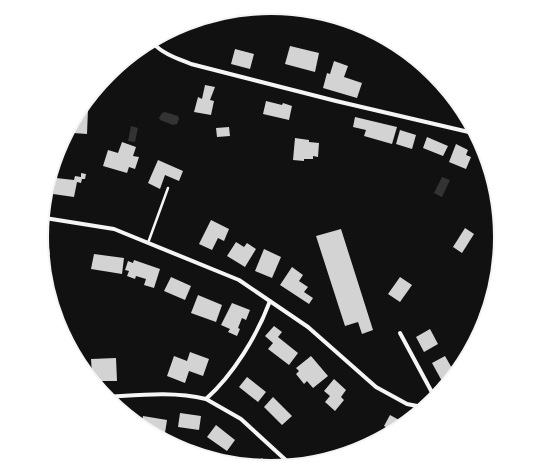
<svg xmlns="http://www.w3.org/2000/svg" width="542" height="474" viewBox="0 0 542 474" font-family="Spectral,serif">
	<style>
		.water { fill: #333 }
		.building { fill: #d3d3d3 }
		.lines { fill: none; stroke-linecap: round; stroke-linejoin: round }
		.service { stroke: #f5f5f5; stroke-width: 2.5 }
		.minor { stroke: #f5f5f5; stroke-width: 4 }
		.rim { fill: none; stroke: #f5f5f5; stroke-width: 2 }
	</style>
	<rect width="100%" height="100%" fill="#111"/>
	<!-- water -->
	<g class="water">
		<polygon points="165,112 178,116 179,119 177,124 173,125 160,120 159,118 162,113"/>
		<polygon points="131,126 138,128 135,142 128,141"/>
		<polygon points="442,177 450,180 442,197 434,193"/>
	</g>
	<!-- building -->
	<g class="building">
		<polygon points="290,46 319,53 315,72 285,64"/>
		<polygon points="235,49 254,54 250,69 231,64"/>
		<polygon points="334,61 348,66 344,77 362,83 357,98 323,88 327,73 330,74"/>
		<polygon points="205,85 215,87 210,100 214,101 211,115 194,112 198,97 202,99"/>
		<polygon points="266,101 282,105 283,103 292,106 289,120 263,114"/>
		<polygon points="85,109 88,109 87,134 73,133 73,127"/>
		<polygon points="355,117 397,127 392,144 364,136 366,130 353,127"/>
		<polygon points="229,127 230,136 217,137 216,128"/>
		<polygon points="400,130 416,135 412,149 396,144"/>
		<polygon points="427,137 448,146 443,156 423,148"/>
		<polygon points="295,138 309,140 309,142 319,143 318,157 313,156 313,159 304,159 304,161 293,160"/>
		<polygon points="122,142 136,147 133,156 139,157 135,169 129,167 127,173 103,166 108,150 118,153"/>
		<polygon points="456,144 468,150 466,155 471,157 466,169 449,162"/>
		<polygon points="158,160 183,171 179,181 165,175 160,189 148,183"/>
		<polygon points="81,173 86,174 85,179 82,179 81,183 77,182 74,197 53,194 56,178 74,180 75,176 81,177"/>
		<polygon points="211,220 229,229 224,241 218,238 212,250 199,244"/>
		<polygon points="465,228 474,234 462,253 453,247"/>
		<polygon points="341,229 373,330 362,334 358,322 345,326 316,236"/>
		<polygon points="48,240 50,255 45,256 42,241"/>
		<polygon points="236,242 244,247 247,243 256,249 245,267 227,256"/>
		<polygon points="264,249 281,257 272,278 255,271"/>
		<polygon points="94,254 124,258 122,274 91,269"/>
		<polygon points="134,260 160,269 154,288 144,285 146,279 136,276 135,279 127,276 129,271 125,270 128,261 133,263"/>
		<polygon points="292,267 303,275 299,281 308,287 304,292 313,298 309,304 280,285"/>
		<polygon points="171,277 191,286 185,300 164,291"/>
		<polygon points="400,277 412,285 400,302 388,294"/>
		<polygon points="198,295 222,305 216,322 191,313"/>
		<polygon points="232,303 250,310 246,320 242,318 238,328 240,329 237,336 228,332 230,329 221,325"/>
		<polygon points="274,326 282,332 278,337 298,353 289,365 268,349 273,343 265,336"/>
		<polygon points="430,329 438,344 424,352 416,337"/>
		<polygon points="190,352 209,359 203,376 189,371 185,383 167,376 174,356 187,361"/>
		<polygon points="311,356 328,376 313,388 307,381 304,384 296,374 299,371 296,368"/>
		<polygon points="445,356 453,370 446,381 443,383 432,363"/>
		<polygon points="116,358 117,381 96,381 92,375 91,359"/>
		<polygon points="247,377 266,392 258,402 239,387"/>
		<polygon points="334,379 346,390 341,397 344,400 335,411 325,402 330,396 324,391"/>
		<polygon points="273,397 292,416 282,425 264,407"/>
		<polygon points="180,413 201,416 199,430 178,427"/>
		<polygon points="390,415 401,421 389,429 384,426"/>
		<polygon points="143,416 167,420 165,433 155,431 142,422"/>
		<polygon points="216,425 235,440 227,451 207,437"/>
		<polygon points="262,458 271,467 256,464"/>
	</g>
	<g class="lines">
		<!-- service -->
		<polyline class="service" points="148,243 168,188"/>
		<!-- minor -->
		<g class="minor">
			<path d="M154 44C163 54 179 59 191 64L336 101 473 133"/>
			<polyline points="45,218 114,229 239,280 308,327 376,387 407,404 422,407"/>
			<polyline points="400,333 435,398"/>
			<path d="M107 397C140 395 173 391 206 399 233 375 257 336 270 301"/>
			<polyline points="206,399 241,419 289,463"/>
		</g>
	</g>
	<!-- crop -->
	<path d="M0 0H542V474H0ZM48 237a223 223 0 1 1 446 0a223 223 0 1 1-446 0Z" fill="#fff" fill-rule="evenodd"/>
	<path class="rim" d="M48 237a223 223 0 1 1 446 0a223 223 0 1 1-446 0Z"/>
</svg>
